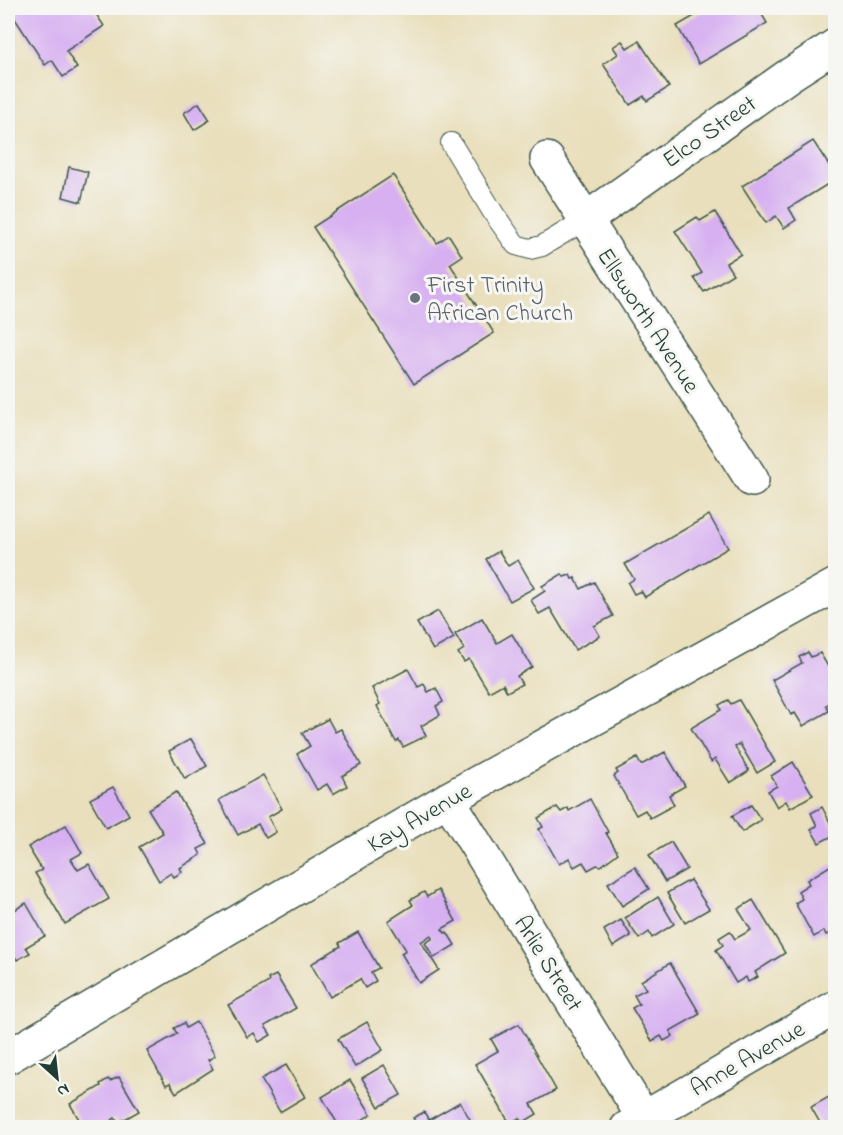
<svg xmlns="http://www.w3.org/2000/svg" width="843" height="1135" viewBox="0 0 843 1135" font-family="'Indie Flower',sans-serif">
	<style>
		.building { fill: #d7b0f1 }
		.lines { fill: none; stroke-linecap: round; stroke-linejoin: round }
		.service-casing { stroke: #3d5548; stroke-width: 22 }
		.minor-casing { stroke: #3d5548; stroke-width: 36 }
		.service { stroke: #fff; stroke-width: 20 }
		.minor { stroke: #fff; stroke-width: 33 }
		.worship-dot { fill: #6b7280; stroke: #f6f6f2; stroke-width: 2 }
		.labels { text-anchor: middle; stroke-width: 6; stroke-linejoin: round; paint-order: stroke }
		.street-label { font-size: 24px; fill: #1f3d34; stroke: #f6f6f2 }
		.worship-label { font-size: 24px; fill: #5b616d; stroke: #f6f6f2; text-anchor: start }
	</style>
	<rect width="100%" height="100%" fill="#f6f6f2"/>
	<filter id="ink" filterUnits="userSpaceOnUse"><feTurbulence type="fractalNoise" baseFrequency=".0167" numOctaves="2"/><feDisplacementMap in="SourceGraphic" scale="12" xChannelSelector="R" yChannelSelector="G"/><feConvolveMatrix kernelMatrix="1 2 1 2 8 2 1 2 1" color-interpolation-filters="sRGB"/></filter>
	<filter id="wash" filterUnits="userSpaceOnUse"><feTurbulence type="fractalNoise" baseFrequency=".008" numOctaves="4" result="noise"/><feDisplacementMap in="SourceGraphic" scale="24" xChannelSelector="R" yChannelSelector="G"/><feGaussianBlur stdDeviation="1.35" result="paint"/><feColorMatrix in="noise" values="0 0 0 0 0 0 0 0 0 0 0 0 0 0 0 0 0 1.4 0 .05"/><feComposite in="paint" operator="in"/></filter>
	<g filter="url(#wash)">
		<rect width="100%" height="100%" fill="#e9dfbc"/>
		<g id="blocks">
			<!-- building -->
			<g class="building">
				<polygon points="8,8 92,8 104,26 66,51 77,68 63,77 52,60 45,65"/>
				<polygon points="708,8 758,8 767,23 699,64 677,26"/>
				<polygon points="622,41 627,48 639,41 669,87 647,101 644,96 630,105 603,64 618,54 613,47"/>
				<polygon points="199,103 210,120 194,130 184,113"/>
				<polygon points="813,141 836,176 836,179 789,208 796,220 784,228 776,216 766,223 742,186"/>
				<polygon points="69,167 88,172 81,202 63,197"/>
				<polygon points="393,175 437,243 449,235 462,256 450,264 494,333 414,384 313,227"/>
				<polygon points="715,212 741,254 726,263 733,274 704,292 694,278 702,273 675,231 697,217 700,221"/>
				<polygon points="709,515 728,548 645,597 641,591 634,594 628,583 634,579 625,564"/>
				<polygon points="499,551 508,566 518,560 534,588 510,601 486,559"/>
				<polygon points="562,574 564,577 570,575 572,579 575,578 581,589 594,582 613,616 594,626 600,636 575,650 550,608 539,614 531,600 545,591 542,586"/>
				<polygon points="438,611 454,638 433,650 417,623"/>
				<polygon points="482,618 497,643 512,634 532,667 517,676 522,684 507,692 503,684 489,692 469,659 464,662 458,653 464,649 455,634"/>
				<polygon points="808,652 811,657 820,653 836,680 836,688 832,690 836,700 826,705 829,711 803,726 795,713 791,715 772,680 802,663 799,657"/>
				<polygon points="408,669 418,687 424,684 428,692 436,688 443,702 436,706 440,715 421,726 426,736 403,747 399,740 396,742 377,706 380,704 372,688"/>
				<polygon points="728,700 731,704 739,700 775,762 757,773 740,744 735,747 749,771 730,783 715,759 711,762 691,728 721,710 719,705"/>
				<polygon points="328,719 335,732 341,729 361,765 342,776 347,786 333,794 327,784 317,790 297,754 310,746 302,733"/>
				<polygon points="191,739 207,766 185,779 169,751"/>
				<polygon points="665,752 685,786 669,795 674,805 650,818 645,810 636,815 614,776 618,773 616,770 637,758 641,765"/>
				<polygon points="793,762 813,795 790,808 786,801 777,807 768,791 777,786 771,776"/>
				<polygon points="263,775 282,809 268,817 276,832 266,838 258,824 238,835 219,800"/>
				<polygon points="113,787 129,815 106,828 90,799"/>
				<polygon points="176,792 208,844 198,849 201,855 180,868 182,872 174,877 171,873 159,881 139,847 163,833 148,809"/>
				<polygon points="590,799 608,832 606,833 618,853 601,866 597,865 588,870 583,862 574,867 569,858 559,864 539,829 543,827 538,818 557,807 561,812 568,808 569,811"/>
				<polygon points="751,805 761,820 742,832 732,816"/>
				<polygon points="822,807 836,834 819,843 811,829 817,826 811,813"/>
				<polygon points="66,825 82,853 71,859 78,870 89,864 109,899 65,924 35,873 42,870 28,847"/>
				<polygon points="671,842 687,869 665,882 649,855"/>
				<polygon points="833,864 836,868 836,925 834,926 836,930 826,935 824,931 814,937 795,903 802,899 798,891 809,884 807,880"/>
				<polygon points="635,867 649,889 622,906 608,883"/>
				<polygon points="690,880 709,909 685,923 667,893"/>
				<polygon points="438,890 456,921 442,929 445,933 447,932 455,945 434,958 425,943 432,939 431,935 421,942 439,970 419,983 401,953 406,950 388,921 413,905 410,900 424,892 427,897"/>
				<polygon points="658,897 674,924 652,938 649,932 639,939 625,918"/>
				<polygon points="753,900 785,953 755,972 758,977 748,982 746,977 736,983 716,950 723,945 719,938 730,931 735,939 751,930 738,909"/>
				<polygon points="26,903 45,936 26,947 30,953 17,960 13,954 8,957 8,914"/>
				<polygon points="621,920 631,936 613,947 604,930"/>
				<polygon points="358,932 379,968 371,972 376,981 365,988 360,979 330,997 311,964 341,946 339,943"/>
				<polygon points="670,963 700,1014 670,1031 673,1036 664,1041 661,1036 652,1041 632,1008 639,1004 634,995 646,989 641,981"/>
				<polygon points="276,975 296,1008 265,1026 271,1035 259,1042 254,1033 247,1037 228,1005 269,982 268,979"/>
				<polygon points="196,1022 215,1056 208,1060 213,1069 176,1093 170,1083 166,1085 147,1051 177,1034 174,1028 184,1023 186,1028"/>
				<polygon points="367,1022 383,1050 355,1067 338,1039"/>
				<polygon points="519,1024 556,1090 531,1104 537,1114 522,1123 519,1118 512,1122 507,1119 475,1064 498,1051 491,1039"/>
				<polygon points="286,1065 305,1097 280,1112 261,1079"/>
				<polygon points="384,1065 401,1095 379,1107 362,1078"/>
				<polygon points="119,1077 139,1111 118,1123 115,1118 99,1128 84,1128 70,1104 101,1086 100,1084 108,1079 110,1081"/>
				<polygon points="350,1080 371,1114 350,1128 340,1128 322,1097"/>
				<polygon points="836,1093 836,1128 823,1128 811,1107"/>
				<polygon points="460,1102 475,1128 419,1128 413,1118 424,1112 429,1120"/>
			</g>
		</g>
	</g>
	<g filter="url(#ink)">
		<use href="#blocks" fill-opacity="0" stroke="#3d5548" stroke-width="1.5"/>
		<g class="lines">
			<!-- service casing -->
			<g class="service-casing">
				<polyline id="service" points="451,143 494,214 516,245 530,249 542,246 585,220"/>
			</g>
			<!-- minor casing -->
			<g class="minor-casing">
				<g id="minor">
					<polyline points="547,159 752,480"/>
					<polyline points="585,220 788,76 836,45"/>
					<polyline points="448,799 650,1128"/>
					<polyline points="8,1057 448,799 836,585"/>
					<polyline points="627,1128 836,1007"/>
				</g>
			</g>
			<!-- service -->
			<use href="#service" class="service"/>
			<!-- minor -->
			<use href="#minor" class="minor"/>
		</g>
	</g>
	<!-- markers -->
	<circle class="worship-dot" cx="415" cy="298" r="6"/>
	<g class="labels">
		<!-- street labels -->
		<g class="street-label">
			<text transform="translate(709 131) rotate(-35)" y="8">Elco Street</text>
			<text transform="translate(649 320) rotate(57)" y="8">Ellsworth Avenue</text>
			<text transform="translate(419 817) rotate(-30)" y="8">Kay Avenue</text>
			<text transform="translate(549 963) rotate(58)" y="8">Arlie Street</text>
			<text transform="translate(747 1058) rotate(-30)" y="8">Anne Avenue</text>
		</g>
		<!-- worship labels -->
		<g class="worship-label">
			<text x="427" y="292">First Trinity<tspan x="427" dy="28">African Church</tspan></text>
		</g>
	</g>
	<!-- margin -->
	<rect width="843" height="1135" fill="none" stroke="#f6f6f2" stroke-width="30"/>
	<!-- north arrow -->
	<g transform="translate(57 1078) rotate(153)" stroke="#f6f6f2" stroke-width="4.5" paint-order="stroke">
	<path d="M0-4.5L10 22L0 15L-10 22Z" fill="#1f3d34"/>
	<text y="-9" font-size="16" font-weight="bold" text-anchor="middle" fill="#1f3d34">N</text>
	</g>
</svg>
